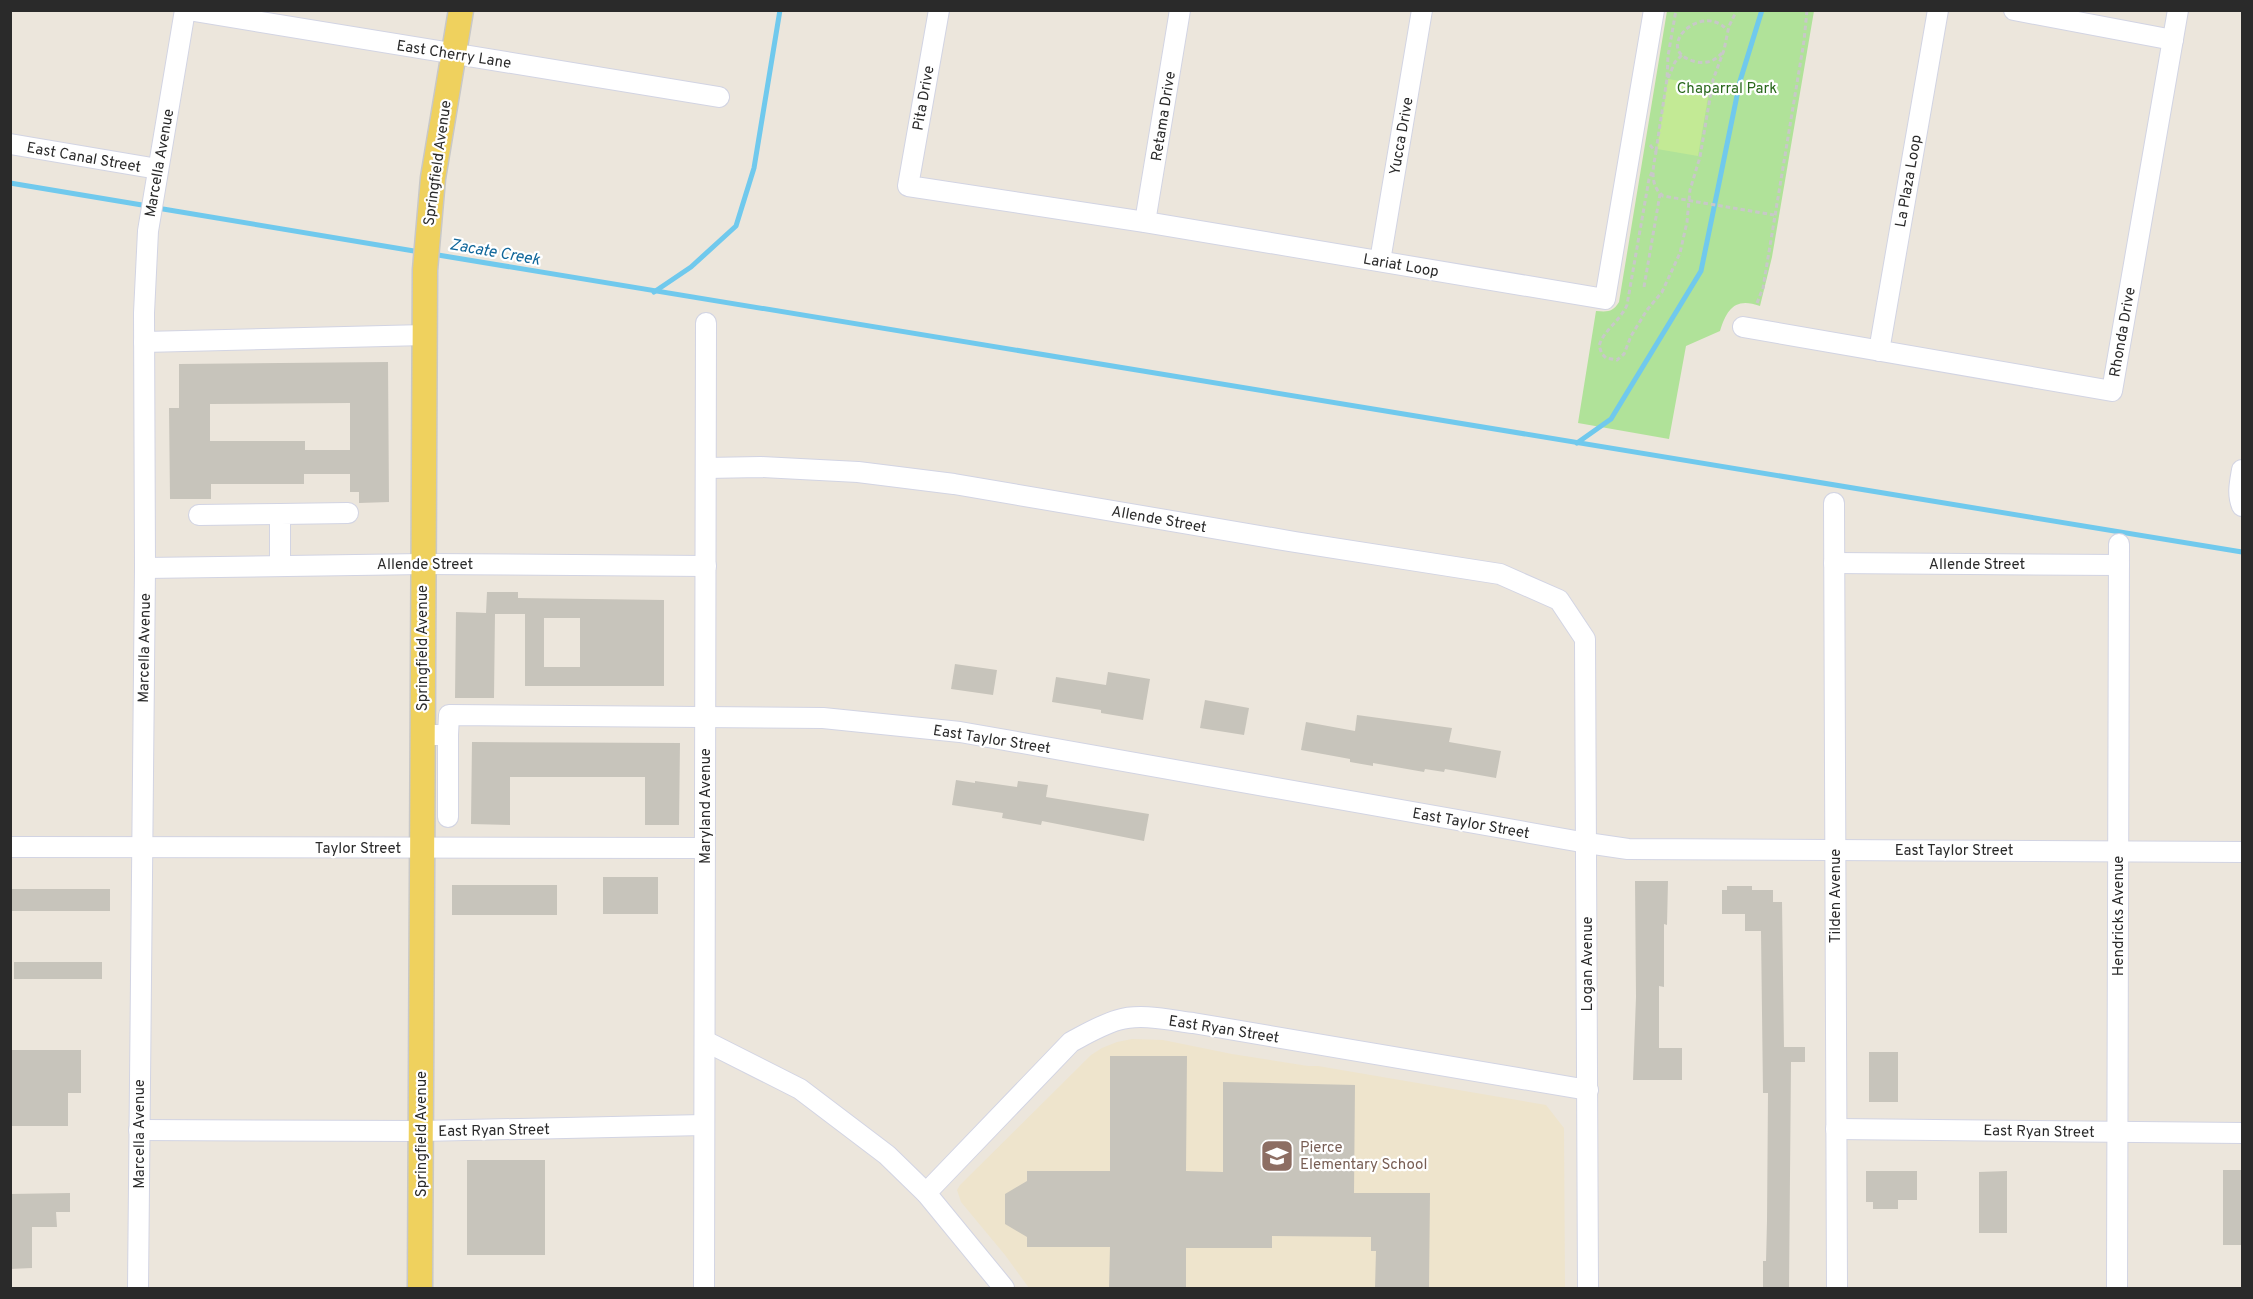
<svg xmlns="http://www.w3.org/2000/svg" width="2253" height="1299" viewBox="0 0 2253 1299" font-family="Overpass,sans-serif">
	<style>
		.education { fill: #eee4cc }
		.green { fill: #b0e299 }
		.pitch { fill: #c3ea95 }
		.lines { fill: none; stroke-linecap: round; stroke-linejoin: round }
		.stream { stroke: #70c9ed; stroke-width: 5 }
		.building { fill: #c7c4bb; fill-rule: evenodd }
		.minor-casing { stroke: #d2d4e3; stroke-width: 22 }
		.major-casing { stroke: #c8c8c8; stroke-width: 27 }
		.path { stroke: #c8c8c8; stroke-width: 3; stroke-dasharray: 4.5 3; stroke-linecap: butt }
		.minor { stroke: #fff; stroke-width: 20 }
		.major { stroke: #efd15e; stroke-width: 24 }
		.labels { text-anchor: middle; stroke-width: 4.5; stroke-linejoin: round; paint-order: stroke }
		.street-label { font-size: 15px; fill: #2a2a2a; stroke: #fff }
		.park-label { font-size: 15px; fill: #28671b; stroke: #fff }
		.education-label { font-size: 15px; fill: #785e54; stroke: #fff; text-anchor: start }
		.water-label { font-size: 16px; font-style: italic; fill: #0f669a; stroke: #fff }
	</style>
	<rect width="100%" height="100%" fill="#ece6dc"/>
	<!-- education -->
	<polygon class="education" points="1132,1039 1163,1040 1232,1054 1308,1066 1318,1066 1546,1105 1564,1128 1565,1288 1029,1288 1005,1255 961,1202 957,1190 960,1185 1091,1055 1102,1048 1117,1042"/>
	<!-- green -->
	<path class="green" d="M1667 11H1814L1772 257 1760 306C1735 297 1727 309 1720 331L1686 346 1669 439 1578 423 1596 311C1608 312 1613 312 1619 302Z"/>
	<!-- pitch -->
	<polygon class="pitch" points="1668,79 1710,86 1698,156 1657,149"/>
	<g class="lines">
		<!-- stream -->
		<g class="stream">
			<polyline points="10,183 148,206"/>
			<polyline points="157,208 420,252"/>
			<polyline points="432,254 2242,552"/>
			<polyline points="654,292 691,267 736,226 754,168 780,10"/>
			<polyline points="1577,443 1611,419 1701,271 1740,81 1762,10"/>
		</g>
	</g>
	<!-- building -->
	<g class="building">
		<path d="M388 362 389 502 359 503V492H350V474H304V484H211V499H170L169 408H179V364ZM350 403V450H305V441H210V404Z"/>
		<path d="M487 592H518V598L664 600V686H525V614H495L494 698H455L456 612 486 613ZM544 618H580V667H544Z"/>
		<polygon points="955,664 997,670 993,695 951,689"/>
		<polygon points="1108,672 1150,679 1143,720 1101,713 1101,710 1052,702 1056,677 1106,685"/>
		<polygon points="1205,700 1249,708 1244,735 1200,728"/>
		<polygon points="1357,715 1452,728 1449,742 1501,751 1496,778 1445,769 1444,772 1425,769 1424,772 1373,763 1373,766 1350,762 1350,759 1301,750 1306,722 1355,731"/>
		<polygon points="472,742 680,743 679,825 645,825 645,777 510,777 510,825 471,824"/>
		<polygon points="956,780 975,783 975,781 1017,787 1018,781 1048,785 1046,797 1149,814 1144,841 1042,821 1041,825 1002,818 1003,813 952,805"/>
		<rect x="603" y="877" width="55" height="37"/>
		<polygon points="1635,881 1668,881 1667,925 1664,924 1664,987 1659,986 1659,1048 1682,1048 1682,1080 1633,1080 1636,997"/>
		<rect x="452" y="885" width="105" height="30"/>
		<polygon points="1727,886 1752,886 1752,890 1773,890 1773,902 1782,902 1784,1047 1805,1047 1805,1062 1791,1062 1789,1288 1763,1288 1763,1261 1766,1261 1767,1221 1768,1093 1763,1093 1761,931 1745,931 1745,914 1722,914 1722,890 1727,890"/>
		<rect x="12" y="889" width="98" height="22"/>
		<rect x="14" y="962" width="88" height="17"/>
		<polygon points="12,1050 81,1050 81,1093 68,1093 68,1126 12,1126"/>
		<rect x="1869" y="1052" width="29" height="50"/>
		<polygon points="1110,1056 1187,1056 1186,1171 1223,1172 1223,1082 1355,1085 1354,1193 1430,1193 1429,1288 1375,1288 1376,1251 1371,1251 1371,1237 1272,1236 1272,1248 1186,1248 1186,1288 1109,1288 1110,1247 1027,1247 1027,1237 1005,1224 1005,1194 1027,1181 1027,1171 1110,1171"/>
		<rect x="467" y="1160" width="78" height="95"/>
		<rect x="2223" y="1170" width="19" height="75"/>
		<polygon points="1866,1171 1917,1171 1917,1200 1898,1200 1898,1209 1873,1209 1873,1202 1866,1202"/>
		<polygon points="2007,1171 2007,1233 1979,1233 1979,1172"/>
		<polygon points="70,1193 70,1212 56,1212 57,1227 32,1227 32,1268 10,1269 10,1194"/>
	</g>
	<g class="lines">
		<!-- minor casing -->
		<g class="minor-casing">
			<g id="minor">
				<polyline points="188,10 719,97"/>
				<polyline points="939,10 908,186 1145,222 1605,299 1654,10"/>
				<polyline points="2014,10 2173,40"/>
				<polyline points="10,144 158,169"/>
				<polyline points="1145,222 1180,10"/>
				<polyline points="1380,261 1422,10"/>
				<polyline points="1743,327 2112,391 2178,10"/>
				<polyline points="144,342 425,335"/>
				<polyline points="1879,351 1938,10"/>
				<polyline points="706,468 761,467 858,472 954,484 1295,542 1500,574 1559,600 1585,639 1588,1288"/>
				<path d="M2242 470C2240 482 2237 494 2242 506"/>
				<polyline points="1834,503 1837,1288"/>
				<polyline points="199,515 280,514"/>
				<polyline points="1834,563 2119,565"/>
				<polyline points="280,566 280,514 348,513"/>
				<polyline points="145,568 423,564 706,566"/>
				<polyline points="422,735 448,735 449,715 823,718 960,732 1587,843 1628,849 2242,852"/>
				<polyline points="448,735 448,817"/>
				<polyline points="10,847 705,848"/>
				<polyline points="705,1041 800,1089 887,1155 926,1193 1004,1288"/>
				<polyline points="1836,1129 2242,1133"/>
				<polyline points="139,1130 421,1131 704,1125"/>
				<path d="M926 1193 1071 1042C1086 1034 1101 1025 1118 1020 1140 1013 1170 1020 1193 1023L1588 1090"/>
				<polyline points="138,1288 145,568 144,313 148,231 185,10"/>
				<polyline points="704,1288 706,323"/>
				<polyline points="2117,1288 2119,544"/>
			</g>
		</g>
		<!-- major casing -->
		<g class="major-casing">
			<polyline id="major" points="420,1288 425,270 433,178 461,10"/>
		</g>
		<!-- path -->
		<g class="path">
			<path d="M1722 53C1716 60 1707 64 1697 62 1649 52 1701 0 1727 30"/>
			<polyline points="1668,78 1675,62 1683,54"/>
			<path d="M1650 145 1656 152C1653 168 1649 185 1663 196L1774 215"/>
			<polyline points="1656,151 1667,79 1668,56 1676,10"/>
			<path d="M1652 172 1649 179 1627 305C1620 321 1603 331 1599 346L1602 354 1606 358 1617 360 1624 354 1631 336 1647 310 1662 292 1680 253 1687 222 1690 190 1700 157 1713 80 1724 50 1729 26 1737 10"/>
			<polyline points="1644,287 1660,194"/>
			<polyline points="1757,303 1763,288 1804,41 1807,10"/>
		</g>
		<!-- minor -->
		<use href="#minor" class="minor"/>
		<!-- major -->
		<use href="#major" class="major"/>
	</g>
	<!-- icons -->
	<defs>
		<g id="school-square" transform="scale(1.725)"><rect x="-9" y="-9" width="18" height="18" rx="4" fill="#8d6e63" stroke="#fff"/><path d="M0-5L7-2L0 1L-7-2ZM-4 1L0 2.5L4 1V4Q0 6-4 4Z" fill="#fff"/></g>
	</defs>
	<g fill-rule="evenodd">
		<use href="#school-square" x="1277" y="1156"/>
	</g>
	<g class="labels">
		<!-- street labels -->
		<g class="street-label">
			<text transform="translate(454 54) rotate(9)" y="5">East Cherry Lane</text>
			<text transform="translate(923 98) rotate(-80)" y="5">Pita Drive</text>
			<text transform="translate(1163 116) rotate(-81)" y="5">Retama Drive</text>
			<text transform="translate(1401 136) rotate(-80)" y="5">Yucca Drive</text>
			<text transform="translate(84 157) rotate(10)" y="5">East Canal Street</text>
			<text transform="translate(159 163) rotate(-80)" y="5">Marcella Avenue</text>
			<text transform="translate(437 163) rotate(-82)" y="5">Springfield Avenue</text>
			<text transform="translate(1908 181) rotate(-80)" y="5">La Plaza Loop</text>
			<text transform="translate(1401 265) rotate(10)" y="5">Lariat Loop</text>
			<text transform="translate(2122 332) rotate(-80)" y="5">Rhonda Drive</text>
			<text transform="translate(1159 519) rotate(10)" y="5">Allende Street</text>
			<text x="425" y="569">Allende Street</text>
			<text x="1977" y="569">Allende Street</text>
			<text transform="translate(144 648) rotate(-89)" y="5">Marcella Avenue</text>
			<text transform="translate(422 648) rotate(-90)" y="5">Springfield Avenue</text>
			<text transform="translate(992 739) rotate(9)" y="5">East Taylor Street</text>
			<text transform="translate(705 806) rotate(-90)" y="5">Maryland Avenue</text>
			<text transform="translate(1471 823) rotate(10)" y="5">East Taylor Street</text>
			<text x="358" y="853">Taylor Street</text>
			<text x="1954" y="855">East Taylor Street</text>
			<text transform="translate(1835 896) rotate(-90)" y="5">Tilden Avenue</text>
			<text transform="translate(2118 916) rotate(-90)" y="5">Hendricks Avenue</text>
			<text transform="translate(1587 964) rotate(-90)" y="5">Logan Avenue</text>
			<text transform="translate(1224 1029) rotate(9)" y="5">East Ryan Street</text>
			<text transform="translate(494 1130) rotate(-1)" y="5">East Ryan Street</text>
			<text transform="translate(2039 1131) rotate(1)" y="5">East Ryan Street</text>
			<text transform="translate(139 1134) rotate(-90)" y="5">Marcella Avenue</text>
			<text transform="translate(421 1134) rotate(-90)" y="5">Springfield Avenue</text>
		</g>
		<!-- park labels -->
		<g class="park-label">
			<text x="1727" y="93">Chaparral Park</text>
		</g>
		<!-- education labels -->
		<g class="education-label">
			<text x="1300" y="1152">Pierce<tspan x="1300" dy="17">Elementary School</tspan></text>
		</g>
		<!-- water labels -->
		<g class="water-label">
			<text transform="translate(495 251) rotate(10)" y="6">Zacate Creek</text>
		</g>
	</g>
	<!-- border -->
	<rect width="2253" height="1299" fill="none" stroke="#2a2a2a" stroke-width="24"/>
</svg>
